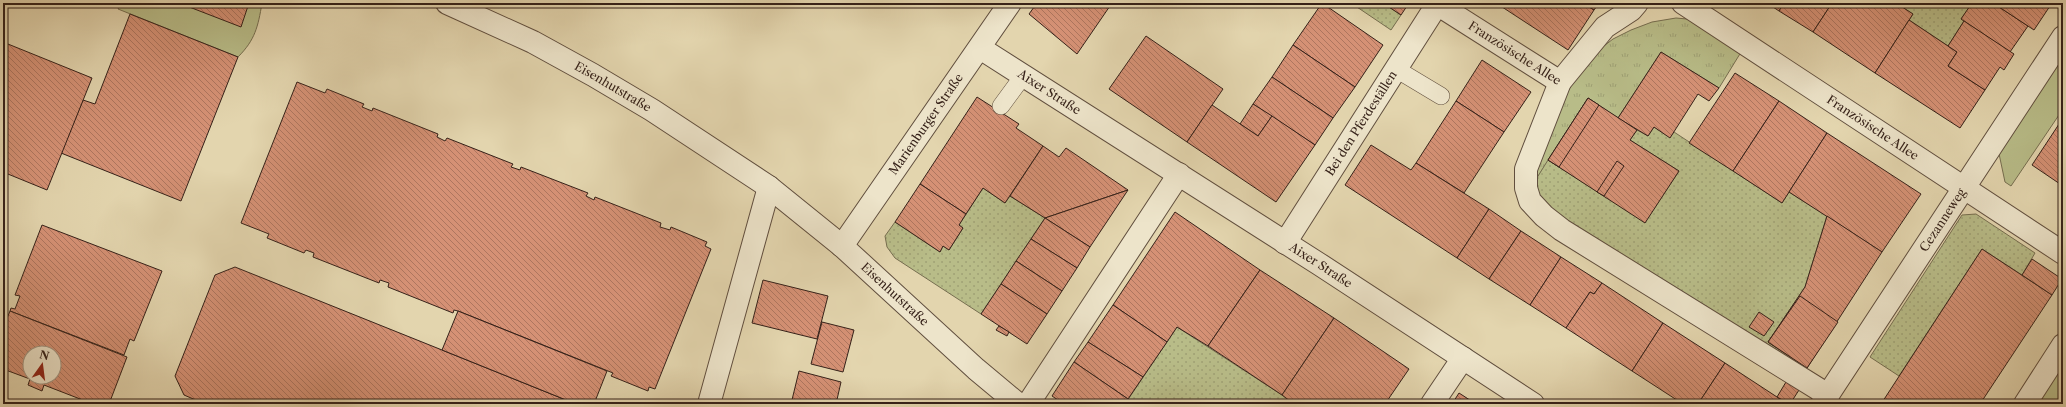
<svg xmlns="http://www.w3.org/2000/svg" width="2066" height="407" viewBox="0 0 2066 407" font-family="'Libre Caslon Text',serif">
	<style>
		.grass { fill: #b8bc88; stroke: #766e50 }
		.park { fill: url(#park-tufts); stroke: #766e50 }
		.garden { fill: url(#garden-dots); stroke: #766e50 }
		.building { fill: url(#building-back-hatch); stroke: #352119; fill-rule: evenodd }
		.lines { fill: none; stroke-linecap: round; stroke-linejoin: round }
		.lane-casing { stroke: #604e3e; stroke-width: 18 }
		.street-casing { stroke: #604e3e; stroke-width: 24 }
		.lane { stroke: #ede4ca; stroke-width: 17 }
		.street { stroke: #ede4ca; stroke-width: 22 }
		.labels { text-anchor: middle; stroke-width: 4; stroke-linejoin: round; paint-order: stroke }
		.street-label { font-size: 12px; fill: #352119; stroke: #ede4ca }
	</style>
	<defs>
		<pattern id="park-tufts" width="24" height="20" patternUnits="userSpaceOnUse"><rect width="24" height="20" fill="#b8bc88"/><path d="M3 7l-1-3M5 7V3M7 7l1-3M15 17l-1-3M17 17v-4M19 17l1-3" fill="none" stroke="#9fa175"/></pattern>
		<pattern id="garden-dots" width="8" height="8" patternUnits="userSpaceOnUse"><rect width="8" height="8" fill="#b8bc88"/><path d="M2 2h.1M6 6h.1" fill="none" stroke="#9fa175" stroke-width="1.8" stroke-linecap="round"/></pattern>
		<pattern id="building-back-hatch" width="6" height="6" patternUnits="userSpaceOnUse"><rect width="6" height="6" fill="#d59175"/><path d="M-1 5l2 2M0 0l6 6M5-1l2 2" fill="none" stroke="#ae765f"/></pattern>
	</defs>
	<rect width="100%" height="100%" fill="#e3d5ae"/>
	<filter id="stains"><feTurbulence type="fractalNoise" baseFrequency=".005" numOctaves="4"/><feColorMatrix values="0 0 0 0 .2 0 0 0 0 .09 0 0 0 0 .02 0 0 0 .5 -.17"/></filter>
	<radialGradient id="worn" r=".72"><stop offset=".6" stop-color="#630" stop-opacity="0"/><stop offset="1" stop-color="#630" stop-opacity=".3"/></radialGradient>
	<!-- grass -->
	<g class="grass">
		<path d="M121 3H262C258 27 255 40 238 57L118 9Z"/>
		<polygon points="2063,51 2063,109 2011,186 2005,182 1998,149"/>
		<polygon points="2063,362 2063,400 2060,404 2035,404"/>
	</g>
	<!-- park -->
	<polygon class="park" points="1676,18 1698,20 1746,44 1719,88 1661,52 1618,118 1588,98 1535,181 1533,153 1565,76 1613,39 1631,30 1652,22"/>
	<!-- garden -->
	<g class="garden">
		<polygon points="1351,3 1383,3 1401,15 1391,30"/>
		<polygon points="1896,3 1972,3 1961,19 1964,21 1948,46 1909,20 1913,14"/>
		<polygon points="1654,127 1670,137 1674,132 1782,203 1789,192 1827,216 1805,287 1768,342 1807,368 1803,373 1566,223 1537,197 1535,181 1548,160 1645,222 1679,171 1630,140 1637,130 1648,136"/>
		<polygon points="983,188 1005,203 1010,196 1045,218 981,314 895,258 887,247 885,236 895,222 940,252 943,246 949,250 963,228 959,225"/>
		<polygon points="1976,214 2035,253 2022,275 1982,249 1899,376 1870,357 1962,215"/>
		<polygon points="1177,327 1282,395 1294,404 1125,404"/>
	</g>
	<!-- building -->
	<g class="building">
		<polygon points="179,3 249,3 241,27"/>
		<polygon points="1037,3 1112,3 1077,54 1029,14"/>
		<polygon points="1322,3 1383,45 1355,87 1293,45"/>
		<polygon points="1383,3 1409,3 1401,15"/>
		<polygon points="1496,3 1583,3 1594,10 1568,50"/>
		<polygon points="1583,3 1599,3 1594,10"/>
		<polygon points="1767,3 1784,3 1779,11"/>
		<polygon points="1784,3 1832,3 1813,32 1779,11"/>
		<polygon points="1832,3 1896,3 1913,14 1875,73 1813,32"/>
		<polygon points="1972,3 1993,3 2028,26 2010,52 1961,19"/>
		<polygon points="1993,3 2052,3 2034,30"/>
		<polygon points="130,14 238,57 181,201 61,153 83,100 95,104"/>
		<polygon points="1909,20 1957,52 1948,66 1985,90 1960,128 1875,73"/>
		<polygon points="1964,21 2014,54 2004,70 2000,67 1985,90 1948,66 1957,52 1948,46"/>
		<polygon points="1146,36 1223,89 1187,142 1109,89"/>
		<polygon points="3,42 92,78 47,190 3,172"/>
		<polygon points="1293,45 1355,87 1333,118 1272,77"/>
		<polygon points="1661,52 1719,88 1709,101 1698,94 1670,138 1654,127 1648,136 1618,118"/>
		<polygon points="1482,60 1531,92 1504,132 1456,101"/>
		<polygon points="1735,73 1779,101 1733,171 1689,143"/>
		<polygon points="1272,77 1333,118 1315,145 1253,104"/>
		<polygon points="297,82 325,93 327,89 364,104 362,107 372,111 373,108 438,134 437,137 445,141 447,138 513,164 511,167 520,170 521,167 588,193 586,196 594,200 595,197 661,223 660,227 670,230 671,227 707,242 705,246 711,249 655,389 649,387 648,391 611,376 613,373 458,311 454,310 453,313 388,287 389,283 380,280 379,283 313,257 314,253 306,250 304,253 267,238 269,234 241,223"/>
		<polygon points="977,97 1019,124 1016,128 1043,146 1005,203 983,188 966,214 920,184"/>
		<polygon points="1588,98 1637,130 1630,140 1679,171 1645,223 1548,160"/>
		<polygon points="1588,98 1599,105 1559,167 1548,160"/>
		<polygon points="1456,101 1504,132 1464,193 1416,163"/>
		<polygon points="1779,101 1827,133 1782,203 1733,171"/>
		<polygon points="1253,104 1272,116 1258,136 1240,124"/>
		<polygon points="1212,105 1258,136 1272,116 1315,145 1276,202 1187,142"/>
		<polygon points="2063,118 2063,186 2032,165"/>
		<polygon points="1827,133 1921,194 1882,252 1789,192"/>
		<polygon points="1371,145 1411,170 1416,163 1489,209 1457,258 1345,185"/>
		<polygon points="1043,146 1059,157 1066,148 1128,190 1045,218 1010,196"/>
		<polygon points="1617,161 1624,166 1604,196 1597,192"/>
		<polygon points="920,184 966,214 959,225 963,228 949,250 943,246 940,252 895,222"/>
		<polygon points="1128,190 1090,247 1045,218"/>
		<polygon points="1489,209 1521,231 1489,279 1457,258"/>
		<polygon points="1175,212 1260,270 1208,346 1177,327 1167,342 1113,305"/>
		<polygon points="1827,216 1882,252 1807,368 1768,342 1805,287"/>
		<polygon points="1045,218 1090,247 1077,268 1031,239"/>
		<polygon points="42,225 162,271 134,341 130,339 124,355 10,311 11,308 15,309 20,296 15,295"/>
		<polygon points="1521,231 1561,257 1530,305 1489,279"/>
		<polygon points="1031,239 1077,268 1062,291 1016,261"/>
		<polygon points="1982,249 2052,295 1980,404 1881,404"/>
		<polygon points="1561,257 1602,283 1594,294 1590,292 1566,328 1530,305"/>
		<polygon points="2032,259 2062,279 2052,295 2022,275"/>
		<polygon points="1016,261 1062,291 1047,314 1001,284"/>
		<polygon points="235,267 442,350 576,404 205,404 184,395 175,376 215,275"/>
		<polygon points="1260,270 1334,318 1282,395 1208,346"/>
		<polygon points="763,280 828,296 817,339 752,323"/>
		<polygon points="1602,283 1663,323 1632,371 1566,328 1590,292 1594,294"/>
		<polygon points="1001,284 1047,314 1027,344 981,314"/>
		<polygon points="1800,296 1838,322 1807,368 1768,342"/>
		<polygon points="1113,305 1167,342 1143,377 1088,342"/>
		<path d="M10 311 127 357 109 404H93L44 385 42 391 28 385 30 379 3 369V328ZM30 353H54V377H30Z"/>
		<polygon points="458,311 607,371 594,404 576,404 442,350"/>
		<polygon points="1759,312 1774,322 1764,336 1749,327"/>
		<polygon points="1334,318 1409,369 1385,404 1294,404 1282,395"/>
		<polygon points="822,322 854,330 843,372 811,364"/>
		<polygon points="1663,323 1725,363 1698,404 1683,404 1632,371"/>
		<polygon points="999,326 1009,332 1007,336 996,330"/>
		<polygon points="1088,342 1143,377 1128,399 1074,362"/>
		<polygon points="1074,362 1128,399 1125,404 1064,404 1052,396"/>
		<polygon points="1725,363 1777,397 1788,404 1698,404"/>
		<polygon points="799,371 841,382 836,404 791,404"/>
		<polygon points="1786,382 1799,390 1790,404 1777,397"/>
		<polygon points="1459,393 1476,404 1452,404"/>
	</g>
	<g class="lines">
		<!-- lane casing -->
		<g class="lane-casing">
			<g id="lane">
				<polyline points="1396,69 1441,96"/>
				<polyline points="1001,106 1023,76"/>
			</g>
		</g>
		<!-- street casing -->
		<g class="street-casing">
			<g id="street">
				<path id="s1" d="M447 3 533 42 593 75 652 110 769 187 842 246 976 369 1018 404"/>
				<polyline points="1637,3 1631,10 1605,27 1560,82 1526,169 1526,188 1530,201 1544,216 1562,230 1828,395"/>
				<path id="s2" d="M1683 3 2063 253"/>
				<path id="s3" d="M1437 4 1560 82"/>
				<path id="s4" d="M980 48 1319 264 1533 404"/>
				<path id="s5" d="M1285 243 1438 3"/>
				<path id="s6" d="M842 246 1010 3"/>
				<polyline points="709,404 769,187"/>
				<polyline points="1028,404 1179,174"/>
				<polyline points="1432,404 1463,358"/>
				<path id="s7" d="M1822 404 2063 37"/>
				<polyline points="2025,404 2063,345"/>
			</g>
		</g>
		<!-- lane -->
		<use href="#lane" class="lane"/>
		<!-- street -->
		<use href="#street" class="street"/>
	</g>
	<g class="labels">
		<!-- street labels -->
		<g class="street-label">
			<text dy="4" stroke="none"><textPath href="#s3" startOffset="92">Französische Allee</textPath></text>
			<text dy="4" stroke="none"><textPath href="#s1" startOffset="186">Eisenhutstraße</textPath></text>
			<text dy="4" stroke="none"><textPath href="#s4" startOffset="82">Aixer Straße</textPath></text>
			<text dy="4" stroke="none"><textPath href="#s5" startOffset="142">Bei den Pferdeställen</textPath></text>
			<text dy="4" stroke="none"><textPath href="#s6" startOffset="148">Marienburger Straße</textPath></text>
			<text dy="4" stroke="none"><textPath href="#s2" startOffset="227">Französische Allee</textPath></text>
			<text dy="4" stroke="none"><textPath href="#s7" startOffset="220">Cezanneweg</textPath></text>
			<text dy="4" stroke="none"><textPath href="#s4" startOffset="404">Aixer Straße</textPath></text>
			<text dy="4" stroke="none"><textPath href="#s1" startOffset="537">Eisenhutstraße</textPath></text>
		</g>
	</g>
	<!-- margin -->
	<rect width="2066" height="407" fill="none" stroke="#e3d5ae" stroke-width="16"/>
	<rect x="4" y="4" width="2058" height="399" fill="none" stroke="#352119" stroke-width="2"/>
	<rect x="8" y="8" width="2050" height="391" fill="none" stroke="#352119"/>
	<!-- north arrow -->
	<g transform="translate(42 365) rotate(14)"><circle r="19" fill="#ede4ca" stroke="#a39683"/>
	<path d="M0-3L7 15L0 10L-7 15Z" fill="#8f2418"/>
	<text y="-6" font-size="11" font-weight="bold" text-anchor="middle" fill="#352119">N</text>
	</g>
	<rect width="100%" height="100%" filter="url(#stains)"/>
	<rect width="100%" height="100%" fill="url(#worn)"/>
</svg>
